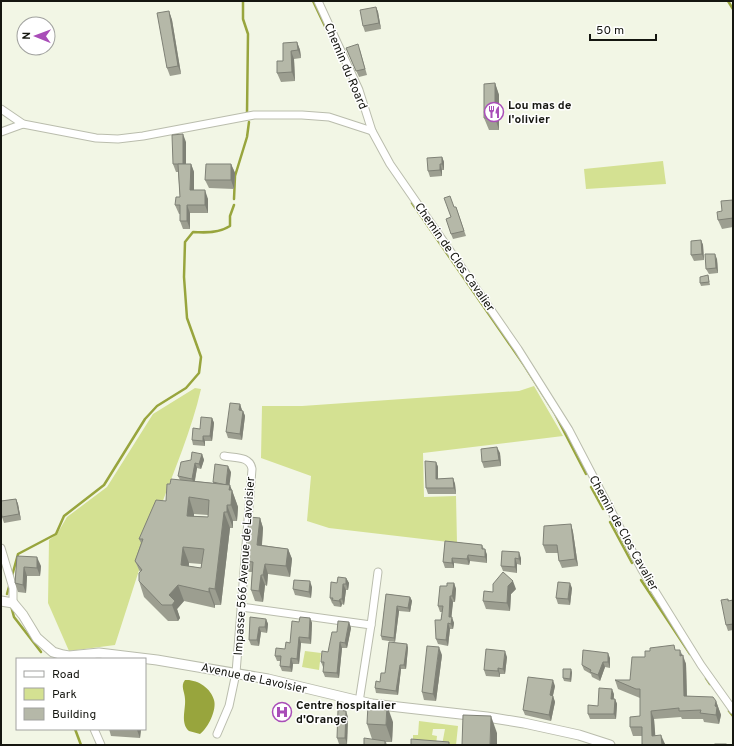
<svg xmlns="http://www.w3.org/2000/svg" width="734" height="746" viewBox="0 0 734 746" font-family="Overpass,sans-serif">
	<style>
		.green { fill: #d4e192 }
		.water { fill: #98a53d }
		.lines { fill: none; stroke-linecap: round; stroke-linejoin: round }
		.stream { stroke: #98a53d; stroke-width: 2.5 }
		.minor-casing { stroke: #babdad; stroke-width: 9 }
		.tertiary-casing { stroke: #babdad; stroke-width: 11 }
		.minor { stroke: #fff; stroke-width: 7 }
		.tertiary { stroke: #fff; stroke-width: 9 }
		.wall { fill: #9c9e90; fill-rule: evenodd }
		.shaded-wall { fill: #7f8176 }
		.building { fill: #b5b8a8; stroke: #7f8176; fill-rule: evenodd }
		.labels { text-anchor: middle; stroke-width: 3; stroke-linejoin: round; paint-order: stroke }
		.street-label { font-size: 12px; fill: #151610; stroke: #fff }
		.poi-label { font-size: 12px; font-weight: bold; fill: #151610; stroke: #fff; text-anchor: start }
	</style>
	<rect width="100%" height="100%" fill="#f2f6e5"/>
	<!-- green -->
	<g class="green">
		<polygon points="663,161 666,184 586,189 584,169"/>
		<polygon points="534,386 563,436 423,453 424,497 456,496 457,543 329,528 307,521 311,476 261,458 262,406 302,406 519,391"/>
		<path d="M195 388 201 389C191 433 172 475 157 517 142 559 129 602 115 645L69 651 48 603 49 540 57 534 67 517 107 487 153 414Z"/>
		<polygon points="305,651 321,653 319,670 302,667"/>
		<polygon points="419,721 458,726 456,745 442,745 445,729 433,729 432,735 437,736 436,745 413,740 413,735 418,735"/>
	</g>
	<!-- water -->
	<path class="water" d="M185 680C197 679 211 688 214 700 217 710 208 728 200 734L189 731C180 723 186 709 185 699 185 692 180 686 185 680Z"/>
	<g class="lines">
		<!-- stream -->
		<g class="stream">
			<polyline points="243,1 243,19 248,34 247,113"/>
			<polyline points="313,1 341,60"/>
			<polyline points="728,1 733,9"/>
			<polyline points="234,199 235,176 247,137 249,122"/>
			<polyline points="412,203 524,365 554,412 586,474"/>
			<polyline points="591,487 603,509"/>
			<polyline points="610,522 632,563"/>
			<path d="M12 576 18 554 56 534 64 516 104 485 145 419 157 406 186 388 199 373 201 357 187 318 184 277 185 242 193 232C206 233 219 233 230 226V216L234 205"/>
			<polyline points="641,580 690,654"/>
			<polyline points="7,594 10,583"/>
			<polyline points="11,606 14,617 41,652"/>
			<polyline points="706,678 710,684"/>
			<polyline points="729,711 733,716"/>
			<polyline points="75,729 81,745"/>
		</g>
		<!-- minor casing -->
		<g class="minor-casing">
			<g id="minor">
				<polyline points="318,1 359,90 372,131 390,164 518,349 569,430 642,570 701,665 733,710"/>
				<polyline points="1,109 23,124 96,138 118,139 143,136 254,115 302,115 329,117 372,131"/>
				<polyline points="1,132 23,124"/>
				<polyline points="1,548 13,588 13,603"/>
				<polyline points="241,607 371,625 359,702"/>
				<polyline points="371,625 378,572"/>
				<polyline points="94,729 101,745"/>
				<path d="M217 734 229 706 236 673 252 469C250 456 235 458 224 456"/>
			</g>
		</g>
		<!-- tertiary casing -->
		<g class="tertiary-casing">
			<polyline id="tertiary" points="1,601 13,603 23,615 37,638 53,652 63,655 69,656 99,653 157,660 268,679 372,704 487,717 524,723 579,735 610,745"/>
		</g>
		<!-- minor -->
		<use href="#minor" class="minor"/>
		<!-- tertiary -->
		<use href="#tertiary" class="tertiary"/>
	</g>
	<!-- wall -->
	<g class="wall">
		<polygon points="376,7 378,12 381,29 365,32 363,26"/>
		<polygon points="169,11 172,20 181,74 170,76 167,68"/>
		<polygon points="297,42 300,50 301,58 294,59 295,81 281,82 277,73 283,61"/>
		<polygon points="346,48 360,50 367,75 359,77"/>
		<polygon points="495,83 499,95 499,130 489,130 484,118"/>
		<polygon points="186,142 186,164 191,164 194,172 194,190 208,199 208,213 190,213 190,229 183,229 180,221 180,214 179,214 175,205 180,197 178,172 176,172 173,164"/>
		<polygon points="442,157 444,162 444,170 442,170 442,176 430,177 428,171"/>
		<polygon points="231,164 235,173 234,189 209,188 205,180"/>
		<polygon points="733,200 733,227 722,229 718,220 722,211"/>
		<polygon points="454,207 456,207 466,236 453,239 451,234 451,217"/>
		<polygon points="701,240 703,245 704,260 694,261 691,255"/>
		<polygon points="717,259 718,273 709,274 706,269"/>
		<polygon points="708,275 710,285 701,286 700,283"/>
		<polygon points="240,404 242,411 243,411 245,416 242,440 228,438 226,432"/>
		<polygon points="212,418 214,423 212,441 205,441 205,446 193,445 192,440"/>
		<polygon points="500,453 501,466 484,468 482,462"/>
		<path d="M202 454 204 460 201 469 197 468 195 481 213 483V482L231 472 229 485 232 490 238 507 237 521H233V528H230L221 605H215V608L184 601 177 609 180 618 178 621H168L144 597 139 581 140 572 135 561 141 543 139 539 166 501 170 484 180 480 178 476 191 460ZM194 514 208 515V517L194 516ZM189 563 201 564V568L189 566Z"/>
		<polygon points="436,462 438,467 438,479 453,478 455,484 456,494 428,494 426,488"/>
		<polygon points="16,499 18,504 21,520 4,523 2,517 1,517 1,501"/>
		<polygon points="260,518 263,528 262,545 288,549 292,559 290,577 268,574 267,586 265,585 263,602 255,601 251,590 252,572 249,572 245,561"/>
		<polygon points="571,524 573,532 578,566 562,568 559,561 558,553 546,553 543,545"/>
		<polygon points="445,541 482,545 484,549 485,549 487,555 487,563 470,561 469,565 454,563 454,568 445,568 443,562"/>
		<polygon points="502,551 521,558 521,565 517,564 517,573 503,571 501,566"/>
		<polygon points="17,556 41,566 40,576 27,576 26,593 18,592 15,583"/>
		<polygon points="346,578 349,583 348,590 346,590 344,605 342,604 341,607 334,606 333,604 332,603 330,598 337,583"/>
		<polygon points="454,583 456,589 455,602 453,602 451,617 454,623 453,629 450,629 448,646 438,644 436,639 441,620 442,612 440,612 438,606 447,586"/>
		<polygon points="312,587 311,598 295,595 293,589"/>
		<polygon points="572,588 570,605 558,604 556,598"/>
		<polygon points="516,589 511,594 510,611 486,609 483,601 493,592"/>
		<polygon points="386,594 410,597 412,601 410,612 399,611 395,642 382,640 381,636"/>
		<polygon points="728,599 729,601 733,600 733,630 728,631 726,625"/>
		<polygon points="310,618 312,623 311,644 301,643 299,664 293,664 292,672 282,671 280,666 280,661 277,661 275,656 285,649 290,643 299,622"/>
		<polygon points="266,619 268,624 267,633 261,632 259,646 251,645 249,640"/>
		<polygon points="349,622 351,628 347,648 342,648 339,678 325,677 323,672 323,667 321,662 328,652 337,632"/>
		<polygon points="407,644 408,648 406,669 401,669 398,695 376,693 375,688 380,682 385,673"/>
		<polygon points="676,650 682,655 683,655 686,664 687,696 716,701 721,715 719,724 704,722 703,719 682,719 681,717 654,719 655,735 665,744 665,745 643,745 642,736 633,736 630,727 640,716 640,698 618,689 615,680 630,680"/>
		<polygon points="442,655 436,701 424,700 422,692"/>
		<polygon points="507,657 505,674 500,674 500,677 486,676 484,670"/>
		<polygon points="610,658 610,668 605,667 600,681 592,677 591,674 584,670 582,665"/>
		<polygon points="572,672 571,682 564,681 563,678"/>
		<polygon points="555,686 553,696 555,702 551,721 525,715 523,710"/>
		<polygon points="614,694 614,699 615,699 617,704 616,719 590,719 588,714"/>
		<polygon points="348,717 347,744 339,744 337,738"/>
		<polygon points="393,722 392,742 386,742 387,745 364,745 372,739 367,724"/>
		<polygon points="109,729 141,729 140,738 111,736"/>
	</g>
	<!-- shaded-wall -->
	<g class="shaded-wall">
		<polygon points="376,7 378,12 381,29 379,23"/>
		<polygon points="169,11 172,20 181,74 178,66"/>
		<polygon points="297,42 300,50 301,58 298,50"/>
		<polygon points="291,51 294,59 295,81 292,72"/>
		<polygon points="495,83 499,95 499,130 495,118"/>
		<polygon points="183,134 186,142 186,172 183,164"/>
		<polygon points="442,157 444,162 444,170 442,164"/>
		<polygon points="191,164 194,172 194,199 190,190"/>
		<polygon points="231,164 235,173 234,189 231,180"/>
		<polygon points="440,164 442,170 442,176 440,170"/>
		<polygon points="205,190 208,199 208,213 205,205"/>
		<polygon points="187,205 190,213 190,229 187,221"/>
		<polygon points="701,240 703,245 704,260 702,254"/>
		<polygon points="715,254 717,259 718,273 716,268"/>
		<polygon points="240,404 242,410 241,416 239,410"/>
		<polygon points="243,411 245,416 242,440 240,434"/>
		<polygon points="212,418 214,423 212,441 210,436"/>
		<polygon points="203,436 205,441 205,446 203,441"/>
		<polygon points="497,447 500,453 501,466 499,460"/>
		<polygon points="202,454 204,460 201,469 199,464"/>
		<polygon points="436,462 438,467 438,484 436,479"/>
		<polygon points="195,463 197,468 194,484 192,479"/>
		<polygon points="228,466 231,472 229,490 226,485"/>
		<polygon points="453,478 455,484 456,494 454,488"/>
		<polygon points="230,485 238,507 237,521 231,505 229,490"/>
		<polygon points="189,497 194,514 193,532 187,516"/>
		<polygon points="16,499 18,504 21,520 19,514"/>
		<polygon points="227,505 233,521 233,528 227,512"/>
		<polygon points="224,512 230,528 221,605 215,589"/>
		<polygon points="260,518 263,528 261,555 257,545"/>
		<polygon points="571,524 573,532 578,566 575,559"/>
		<polygon points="183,547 189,563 187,581 181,565"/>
		<polygon points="288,549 292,559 290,577 286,566"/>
		<polygon points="485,549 487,555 487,563 485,557"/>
		<polygon points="519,552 521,558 521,565 519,559"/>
		<polygon points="468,555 470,561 469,565 467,559"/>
		<polygon points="37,557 41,566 40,576 37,568"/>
		<polygon points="452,558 454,563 454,568 452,563"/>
		<polygon points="515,558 517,564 517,573 515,567"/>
		<polygon points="265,564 268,574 267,586 263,575"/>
		<polygon points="24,567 27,576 26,593 23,585"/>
		<polygon points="261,575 265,585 263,602 259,591"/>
		<polygon points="346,578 349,583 348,590 346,584"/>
		<polygon points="310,581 312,587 311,598 309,592"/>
		<polygon points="513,581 516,589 511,594 510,611 507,603 508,586"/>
		<polygon points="454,583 456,589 455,602 452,596"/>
		<polygon points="570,583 572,588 570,605 568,599"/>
		<polygon points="343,584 346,590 344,605 342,599"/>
		<polygon points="178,585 184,601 177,609 180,618 178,621 172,605 169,595"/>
		<polygon points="209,588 215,605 215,608 209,592"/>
		<polygon points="450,596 453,602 451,622 449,617"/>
		<polygon points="410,597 412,601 410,612 408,608"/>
		<polygon points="340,599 342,604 341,607 339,601"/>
		<polygon points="397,606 399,611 395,642 394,638"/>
		<polygon points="452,617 454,623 453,629 451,624"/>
		<polygon points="310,618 312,623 311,644 309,638"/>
		<polygon points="266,619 268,624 267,633 265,627"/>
		<polygon points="349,622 351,628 347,648 345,643"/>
		<polygon points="448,623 450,629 448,646 446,640"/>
		<polygon points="259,627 261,632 259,646 257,640"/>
		<polygon points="299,637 301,643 299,664 297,659"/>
		<polygon points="340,642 342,648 339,678 337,673"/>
		<polygon points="407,644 408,648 406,669 404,665"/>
		<polygon points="439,647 442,655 436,701 433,694"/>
		<polygon points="680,650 686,664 687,705 684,696"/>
		<polygon points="505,651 507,657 505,674 503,669"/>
		<polygon points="608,653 610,658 610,668 608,662"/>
		<polygon points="291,658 293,664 292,672 290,667"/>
		<polygon points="603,662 605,667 600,681 598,675"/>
		<polygon points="400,665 401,669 398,695 396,691"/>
		<polygon points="498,668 500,674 500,677 498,671"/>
		<polygon points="571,669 572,672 571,682 570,679"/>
		<polygon points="553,680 555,686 552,699 553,696 555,702 551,721 549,715 550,695"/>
		<polygon points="612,689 614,694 613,704 611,699"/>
		<polygon points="615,699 617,704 616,719 614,714"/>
		<polygon points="716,701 721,715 719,724 716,715 715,706"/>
		<polygon points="387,705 393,722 392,742 386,725"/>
		<polygon points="346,711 348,717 347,744 345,738"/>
		<polygon points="651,711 654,719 656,744 652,736"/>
		<polygon points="491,716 497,733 497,745 490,745"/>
		<polygon points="137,729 141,729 140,738 137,730"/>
		<polygon points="661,735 665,744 665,745 662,745"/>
	</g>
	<!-- building -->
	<g class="building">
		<polygon points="376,7 379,23 363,26 360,10"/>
		<polygon points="169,11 178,66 167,68 157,13"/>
		<polygon points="297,42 298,50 291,51 292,72 277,73 277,61 283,61 283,43"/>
		<polygon points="358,44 365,69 356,71 346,48"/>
		<polygon points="495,83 495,118 484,118 484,84"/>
		<polygon points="183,134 183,164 173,164 172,135"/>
		<polygon points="442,157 442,164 440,164 440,170 428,171 427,158"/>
		<polygon points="178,164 191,164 190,190 205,190 205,205 187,205 187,221 180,221 180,205 175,205 176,197 180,197"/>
		<polygon points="206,164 231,164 231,180 205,180"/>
		<polygon points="450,196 454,207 456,207 464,231 451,234 446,219 451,217 444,198"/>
		<polygon points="733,200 733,218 718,220 717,212 722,211 721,201"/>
		<polygon points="701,240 702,254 691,255 691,241"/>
		<polygon points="705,254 715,254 716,268 706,269"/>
		<polygon points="708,275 709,282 700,283 700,277"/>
		<polygon points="230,403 240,404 239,410 243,411 240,434 226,432"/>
		<polygon points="201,417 212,418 210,436 203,436 203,441 192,440 193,428 200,429"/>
		<polygon points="497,447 499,460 482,462 481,449"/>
		<polygon points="192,452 202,454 199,464 195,463 192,479 178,476 181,462 191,460"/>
		<polygon points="425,461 436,462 436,479 453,478 454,488 426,488"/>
		<polygon points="215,464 228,466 226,485 213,482"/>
		<path d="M171 479 230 485 229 490H232L231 505H227V512H224L215 589 209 588V592L178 585 169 595 175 601 172 605H162L139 581V573L142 570 135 561 143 539H139L156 500 166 501 167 484H170ZM189 497 209 500 208 517 187 516ZM183 547 204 549 201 568 181 565Z"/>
		<polygon points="16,499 19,514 2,517 1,511 1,501"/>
		<polygon points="249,517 260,518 257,545 288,549 286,566 265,564 263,575 261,575 259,591 251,590 253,562 245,561"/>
		<polygon points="571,524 575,559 559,561 557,545 543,545 544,526"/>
		<polygon points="445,541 482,545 482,549 485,549 485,557 468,555 467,559 452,558 452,563 443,562"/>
		<polygon points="502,551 519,552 519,559 515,558 515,567 501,566"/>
		<polygon points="17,556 37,557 37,568 24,567 23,585 15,583"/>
		<polygon points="503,572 513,581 508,586 507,603 483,601 484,591 493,592 493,584"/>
		<polygon points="338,577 346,578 346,584 343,584 342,599 340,599 339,601 332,600 333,598 330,598 331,582 337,583"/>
		<polygon points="294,580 310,581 309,592 293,589"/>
		<polygon points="558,582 570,583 568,599 556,598"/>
		<polygon points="447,583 454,583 452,596 450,596 449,617 452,617 451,624 448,623 446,640 436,639 435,620 441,620 443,606 438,606 440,586 447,586"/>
		<polygon points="386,594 410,597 408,608 397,606 394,638 381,636"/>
		<polygon points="728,599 728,601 733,600 733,624 726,625 721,600"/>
		<polygon points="250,617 266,619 265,627 259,627 257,640 249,640"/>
		<polygon points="300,617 310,618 309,638 299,637 297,659 291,658 290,667 280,666 281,656 275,656 276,648 285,649 286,642 290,643 292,621 299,622"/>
		<polygon points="338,621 349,622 345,643 340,642 337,673 323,672 324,662 321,662 322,651 328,652 332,632 337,632"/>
		<polygon points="389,642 407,644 404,665 400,665 396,691 375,688 376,681 380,682 381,673 385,673"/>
		<polygon points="674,645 675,650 680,650 680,656 683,655 684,696 713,697 716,701 715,706 717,707 716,715 700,713 701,710 679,711 679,708 651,711 652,736 661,735 662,745 644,745 642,744 642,727 630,727 630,717 640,716 640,689 636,689 615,680 630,680 632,657 645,657 645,651 650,651 650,648"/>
		<polygon points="427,646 439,647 433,694 422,692"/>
		<polygon points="486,649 505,651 503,669 498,668 498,671 484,670"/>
		<polygon points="583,650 608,653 608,662 603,662 598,675 590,672 591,670 582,665"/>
		<polygon points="563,669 571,669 570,679 563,678"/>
		<polygon points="528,677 553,680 550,695 553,696 549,715 523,710"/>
		<polygon points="599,688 612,689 611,699 615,699 614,714 588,714 588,705 598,706"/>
		<polygon points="368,704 387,705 386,725 367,724"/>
		<polygon points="338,710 346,711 345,738 337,738"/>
		<polygon points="463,715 491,716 490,745 462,745"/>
		<polygon points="364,738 385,741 385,745 364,745"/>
		<polygon points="411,739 449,742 449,745 411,745"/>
		<rect x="715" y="744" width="11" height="1"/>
	</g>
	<!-- icons -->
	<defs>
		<g id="restaurant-ring" transform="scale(1)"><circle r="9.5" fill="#fff" stroke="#a94db8" stroke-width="1.5"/><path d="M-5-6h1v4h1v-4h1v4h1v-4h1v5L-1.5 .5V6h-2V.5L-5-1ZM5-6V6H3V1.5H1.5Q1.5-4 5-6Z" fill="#a94db8"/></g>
		<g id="hospital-ring" transform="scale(1)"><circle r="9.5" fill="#fff" stroke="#a94db8" stroke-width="1.5"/><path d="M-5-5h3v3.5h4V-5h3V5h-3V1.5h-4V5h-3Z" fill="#a94db8"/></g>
	</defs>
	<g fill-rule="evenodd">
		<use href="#restaurant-ring" x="494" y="112"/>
		<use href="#hospital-ring" x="282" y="712"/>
	</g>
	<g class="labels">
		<!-- street labels -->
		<g class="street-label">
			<text transform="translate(346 66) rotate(67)" y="4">Chemin du Roard</text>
			<text transform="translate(455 257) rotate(55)" y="4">Chemin de Clos Cavalier</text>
			<text transform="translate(624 533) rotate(61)" y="4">Chemin de Clos Cavalier</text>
			<text transform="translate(244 566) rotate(-86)" y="4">Impasse 566 Avenue de Lavoisier</text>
			<text transform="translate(254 678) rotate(12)" y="4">Avenue de Lavoisier</text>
		</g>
		<!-- poi labels -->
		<g class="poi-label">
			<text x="508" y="109">Lou mas de<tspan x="508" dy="14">l'olivier</tspan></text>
			<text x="296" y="709">Centre hospitalier<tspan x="296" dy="14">d'Orange</tspan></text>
		</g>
	</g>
	<!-- border -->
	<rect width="734" height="746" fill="none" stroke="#151610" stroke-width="4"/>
	<!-- legend -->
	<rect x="16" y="658" width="130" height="72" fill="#ffffff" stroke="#a1a29f"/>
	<rect x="24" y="671" width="20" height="6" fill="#ffffff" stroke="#a1a29f"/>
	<text x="52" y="678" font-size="12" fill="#151610">Road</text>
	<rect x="24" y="688" width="20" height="12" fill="#d4e192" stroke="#a1a29f"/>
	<text x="52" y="698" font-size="12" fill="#151610">Park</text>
	<rect x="24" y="708" width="20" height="12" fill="#b5b8a8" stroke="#a1a29f"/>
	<text x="52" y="718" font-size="12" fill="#151610">Building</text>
	<!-- north arrow -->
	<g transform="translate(36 36) rotate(271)"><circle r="19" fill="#ffffff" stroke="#a1a29f"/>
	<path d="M0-3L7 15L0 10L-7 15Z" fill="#a94db8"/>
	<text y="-6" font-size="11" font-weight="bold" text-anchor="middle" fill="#151610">N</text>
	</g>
	<!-- scale -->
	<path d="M590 34v6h66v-6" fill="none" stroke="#151610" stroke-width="2"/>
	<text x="596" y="34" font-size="12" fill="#151610" stroke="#ffffff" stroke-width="3" paint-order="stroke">50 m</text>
</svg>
